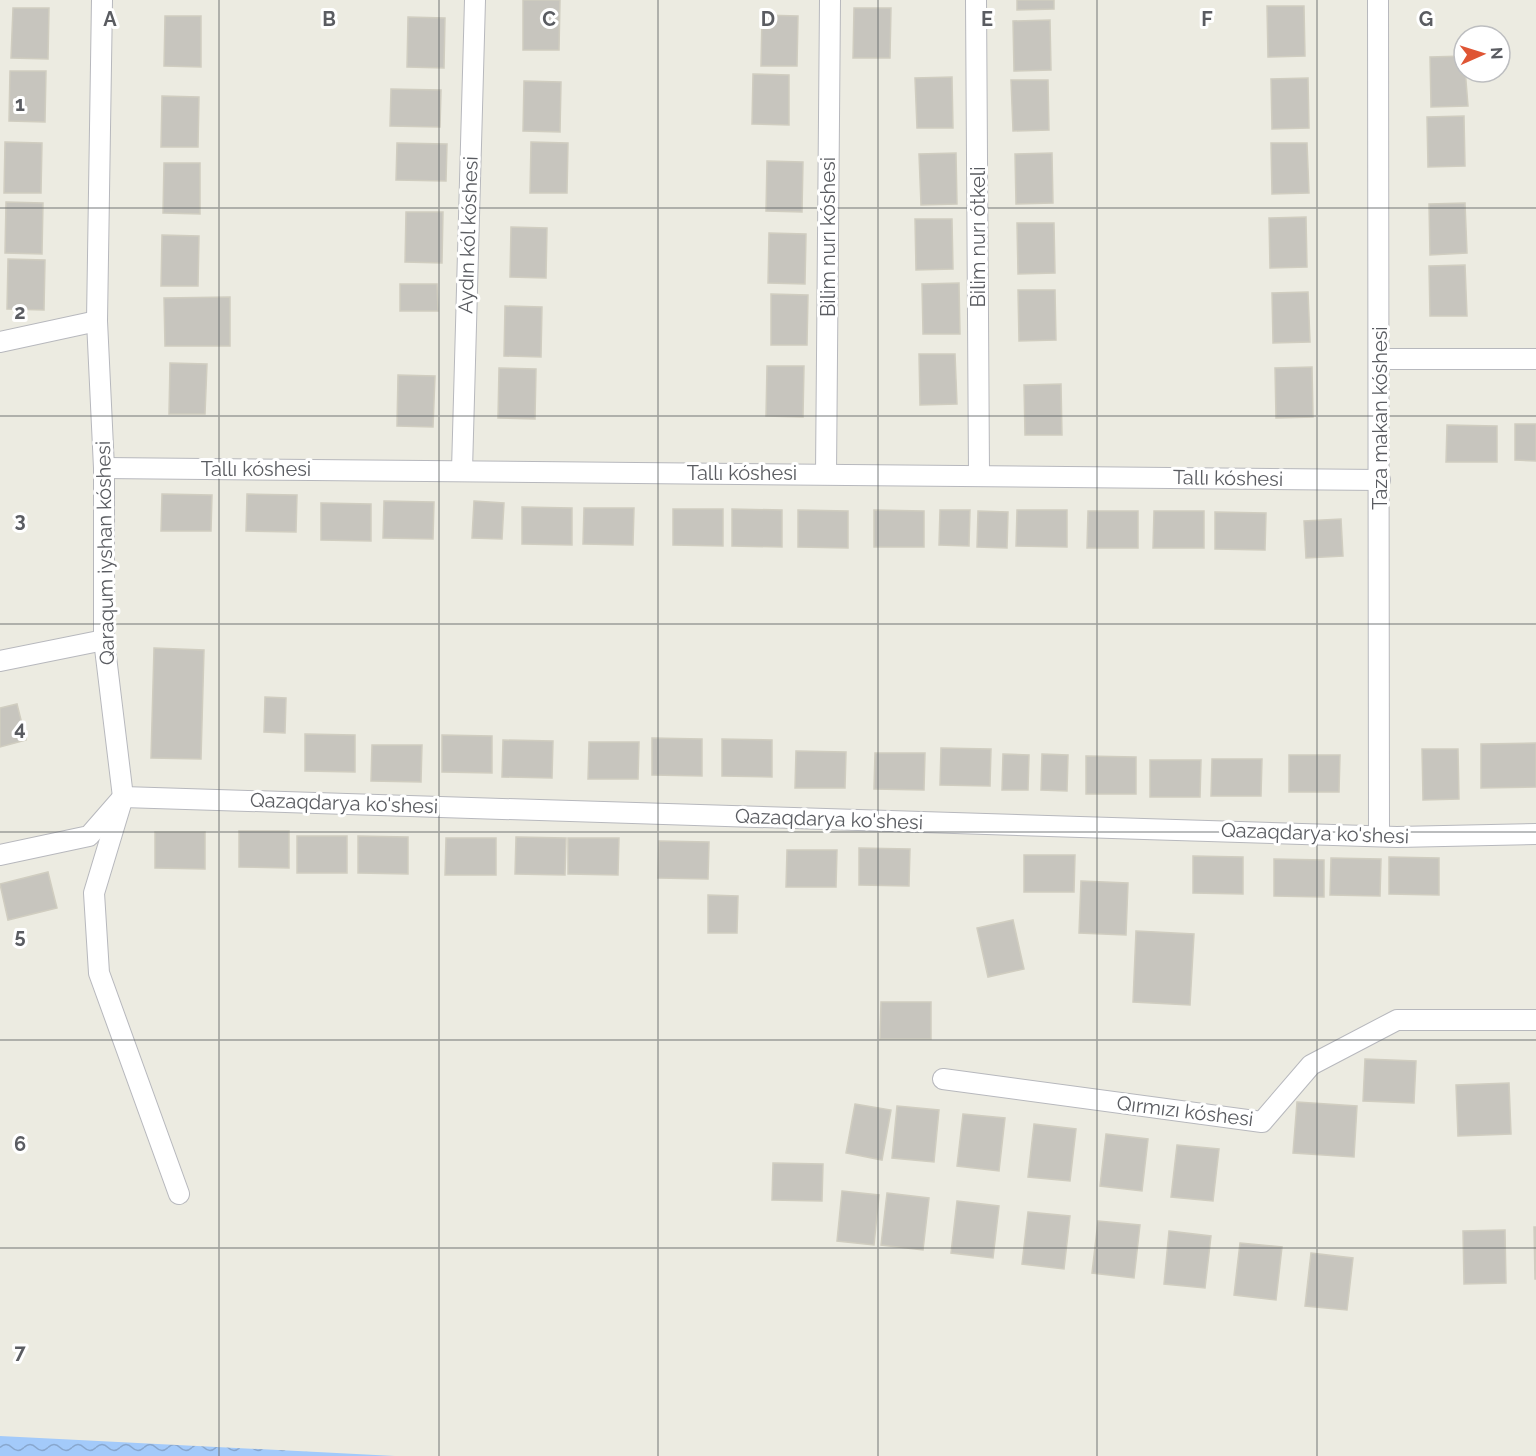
<svg xmlns="http://www.w3.org/2000/svg" width="1536" height="1456" viewBox="0 0 1536 1456" font-family="Raleway,sans-serif">
	<style>
		.water { fill: url(#water-waves) }
		.building { fill: #c7c5be; stroke: #d0cdc0; stroke-width: 1.5 }
		.lines { fill: none; stroke-linecap: round; stroke-linejoin: round }
		.street-casing { stroke: #b7b8bd; stroke-width: 22 }
		.street { stroke: #fff; stroke-width: 20 }
		.grid { fill: none; stroke: #5a5c61; stroke-width: 1.5; stroke-opacity: 0.55 }
		.labels { text-anchor: middle; stroke-width: 6; stroke-linejoin: round; paint-order: stroke }
		.street-label { font-size: 20px; fill: #5a5c61; stroke: #fff }
		.grid-label { font-size: 20px; text-anchor: middle; font-weight: bold; fill: #5a5c61; stroke: #fff; stroke-width: 6; stroke-linejoin: round; paint-order: stroke }
	</style>
	<defs>
		<pattern id="water-waves" width="16" height="10" patternUnits="userSpaceOnUse" patternTransform="scale(1.5)"><rect width="16" height="10" fill="#a3cafa"/><path d="M0 5q4-4 8 0t8 0" fill="none" stroke="#88a7ce"/></pattern>
	</defs>
	<rect width="100%" height="100%" fill="#ecebe1"/>
	<!-- water -->
	<polygon class="water" points="0,1436 395,1456 0,1456"/>
	<!-- building -->
	<g class="building">
		<polygon points="523,0 560,0 559,50 523,50"/>
		<polygon points="1017,0 1054,0 1054,9 1017,10"/>
		<polygon points="1267,6 1304,6 1305,56 1268,57"/>
		<polygon points="13,8 49,8 48,59 11,58"/>
		<polygon points="854,8 891,8 890,58 853,58"/>
		<polygon points="762,15 798,16 797,66 761,66"/>
		<polygon points="165,16 201,16 201,67 164,66"/>
		<polygon points="408,17 445,18 444,68 407,67"/>
		<polygon points="1050,20 1051,70 1014,71 1013,21"/>
		<polygon points="1464,56 1468,106 1431,107 1430,57"/>
		<polygon points="10,71 46,71 45,122 9,121"/>
		<polygon points="753,74 789,75 789,125 752,124"/>
		<polygon points="952,77 953,128 917,128 915,78"/>
		<polygon points="1308,78 1309,128 1272,129 1271,79"/>
		<polygon points="1011,80 1048,80 1049,130 1013,131"/>
		<polygon points="524,81 561,82 560,132 523,131"/>
		<polygon points="391,89 441,90 440,127 390,126"/>
		<polygon points="162,96 199,97 198,147 161,147"/>
		<polygon points="1464,116 1465,166 1428,167 1427,117"/>
		<polygon points="5,142 42,143 41,193 4,193"/>
		<polygon points="531,142 568,143 567,193 530,193"/>
		<polygon points="397,143 447,144 446,181 396,180"/>
		<polygon points="1271,143 1307,143 1309,193 1272,194"/>
		<polygon points="956,153 957,204 921,205 919,154"/>
		<polygon points="1052,153 1053,203 1016,204 1015,154"/>
		<polygon points="767,161 803,162 802,212 766,211"/>
		<polygon points="164,163 200,163 200,214 163,213"/>
		<polygon points="6,202 43,203 42,254 5,253"/>
		<polygon points="1465,203 1467,253 1430,255 1429,204"/>
		<polygon points="406,212 443,212 442,263 405,262"/>
		<polygon points="1306,217 1307,267 1270,268 1269,218"/>
		<polygon points="915,219 952,219 953,269 916,270"/>
		<polygon points="1017,223 1054,223 1055,273 1018,274"/>
		<polygon points="511,227 547,228 546,278 510,277"/>
		<polygon points="769,233 806,234 805,284 768,283"/>
		<polygon points="162,235 199,236 198,286 161,286"/>
		<polygon points="8,259 45,260 44,310 7,309"/>
		<polygon points="1465,265 1467,316 1430,316 1429,266"/>
		<polygon points="959,283 960,334 923,334 922,284"/>
		<polygon points="400,284 437,284 438,311 400,311"/>
		<polygon points="1018,290 1055,290 1056,340 1019,341"/>
		<polygon points="1308,292 1310,342 1273,343 1272,293"/>
		<polygon points="771,294 808,295 807,345 771,345"/>
		<polygon points="230,297 230,346 165,346 164,298"/>
		<polygon points="505,306 542,307 541,357 504,356"/>
		<polygon points="919,354 955,354 957,404 920,405"/>
		<polygon points="170,363 207,364 205,414 169,414"/>
		<polygon points="767,366 804,366 803,417 766,416"/>
		<polygon points="1312,367 1313,417 1276,418 1275,368"/>
		<polygon points="499,368 536,369 535,419 498,418"/>
		<polygon points="398,375 435,376 433,427 397,426"/>
		<polygon points="1061,384 1062,435 1025,435 1024,385"/>
		<polygon points="1515,424 1536,424 1536,461 1515,460"/>
		<polygon points="1447,425 1497,426 1497,462 1446,462"/>
		<polygon points="162,494 212,495 211,531 161,531"/>
		<polygon points="247,494 297,495 296,532 246,531"/>
		<polygon points="384,501 434,502 433,539 383,538"/>
		<polygon points="474,501 504,503 502,539 472,538"/>
		<polygon points="321,503 371,504 371,541 321,540"/>
		<polygon points="522,507 572,508 572,545 522,544"/>
		<polygon points="584,508 634,508 633,545 583,544"/>
		<polygon points="673,509 723,509 723,546 673,545"/>
		<polygon points="732,509 782,510 782,547 732,546"/>
		<polygon points="798,510 848,511 848,548 798,547"/>
		<polygon points="874,510 924,511 924,547 874,547"/>
		<polygon points="940,510 970,510 969,546 939,545"/>
		<polygon points="1017,510 1067,510 1067,547 1016,546"/>
		<polygon points="978,511 1008,512 1007,548 977,547"/>
		<polygon points="1088,511 1138,511 1138,548 1087,548"/>
		<polygon points="1154,511 1204,511 1204,548 1153,548"/>
		<polygon points="1215,512 1266,513 1265,550 1215,549"/>
		<polygon points="1341,519 1343,556 1306,558 1304,521"/>
		<polygon points="154,648 204,650 201,759 151,758"/>
		<polygon points="265,697 286,698 285,733 264,732"/>
		<polygon points="17,704 26,740 0,747 0,708"/>
		<polygon points="305,734 355,735 355,772 305,771"/>
		<polygon points="442,735 492,736 492,773 442,772"/>
		<polygon points="652,738 702,739 702,776 652,775"/>
		<polygon points="722,739 772,740 772,777 722,776"/>
		<polygon points="503,740 553,741 552,778 502,777"/>
		<polygon points="589,742 639,742 638,779 588,779"/>
		<polygon points="1536,743 1536,787 1481,788 1481,744"/>
		<polygon points="372,745 422,745 421,782 371,781"/>
		<polygon points="941,748 991,749 990,786 940,785"/>
		<polygon points="1422,749 1458,749 1459,799 1423,800"/>
		<polygon points="796,751 846,752 845,788 795,788"/>
		<polygon points="875,753 925,753 924,790 874,789"/>
		<polygon points="1003,754 1029,755 1028,790 1002,790"/>
		<polygon points="1042,754 1068,755 1067,791 1041,790"/>
		<polygon points="1289,755 1340,755 1339,792 1289,792"/>
		<polygon points="1086,756 1136,757 1136,794 1086,794"/>
		<polygon points="1212,759 1262,759 1261,796 1211,796"/>
		<polygon points="1150,760 1201,760 1200,797 1150,797"/>
		<polygon points="239,831 289,831 289,868 239,867"/>
		<polygon points="155,832 205,832 205,869 155,868"/>
		<rect x="297" y="836" width="50" height="37"/>
		<polygon points="358,836 408,837 408,874 358,873"/>
		<polygon points="516,837 566,838 565,875 515,874"/>
		<polygon points="446,838 496,838 496,875 445,875"/>
		<polygon points="568,838 619,838 618,875 568,874"/>
		<polygon points="659,841 709,842 708,879 658,878"/>
		<polygon points="859,848 910,849 909,886 859,885"/>
		<polygon points="787,850 837,850 836,887 786,887"/>
		<polygon points="1024,855 1075,855 1074,892 1024,892"/>
		<polygon points="1193,856 1243,857 1243,894 1193,893"/>
		<polygon points="1389,857 1439,858 1439,895 1389,894"/>
		<polygon points="1331,858 1381,859 1380,896 1330,895"/>
		<polygon points="1274,859 1324,860 1324,897 1274,896"/>
		<polygon points="48,872 57,908 8,920 0,884"/>
		<polygon points="1081,881 1128,883 1126,935 1079,933"/>
		<polygon points="708,895 738,896 737,933 708,933"/>
		<polygon points="1013,920 1024,969 988,977 977,928"/>
		<polygon points="1136,931 1194,934 1190,1005 1133,1002"/>
		<polygon points="881,1002 931,1002 931,1039 880,1039"/>
		<polygon points="1365,1059 1416,1061 1414,1103 1363,1101"/>
		<polygon points="1509,1083 1511,1134 1458,1136 1456,1085"/>
		<polygon points="1297,1102 1357,1106 1354,1157 1293,1153"/>
		<polygon points="855,1104 891,1110 882,1160 846,1153"/>
		<polygon points="897,1106 939,1110 934,1162 892,1158"/>
		<polygon points="963,1114 1005,1118 999,1171 957,1166"/>
		<polygon points="1034,1124 1076,1129 1070,1181 1028,1177"/>
		<polygon points="1106,1134 1148,1139 1142,1191 1100,1186"/>
		<polygon points="1177,1145 1219,1149 1213,1201 1171,1197"/>
		<polygon points="773,1163 823,1164 822,1201 772,1200"/>
		<polygon points="842,1191 879,1195 874,1245 837,1241"/>
		<polygon points="887,1193 929,1198 923,1250 881,1245"/>
		<polygon points="957,1201 999,1206 993,1258 951,1253"/>
		<polygon points="1028,1212 1070,1216 1064,1269 1022,1264"/>
		<polygon points="1098,1221 1140,1225 1134,1278 1092,1273"/>
		<polygon points="1534,1227 1536,1227 1536,1279 1535,1279"/>
		<polygon points="1505,1230 1506,1283 1464,1284 1463,1231"/>
		<polygon points="1169,1231 1211,1236 1205,1288 1164,1284"/>
		<polygon points="1240,1243 1282,1247 1276,1300 1234,1295"/>
		<polygon points="1311,1253 1353,1258 1347,1310 1305,1306"/>
	</g>
	<g class="lines">
		<!-- street casing -->
		<g class="street-casing">
			<g id="street">
				<polyline points="102,0 97,321 104,468 104,640 123,797 94,893 99,973 179,1194"/>
				<polyline points="976,0 979,474"/>
				<polyline points="1378,0 1379,836"/>
				<polyline points="0,342 97,321"/>
				<polyline points="1380,359 1536,359"/>
				<polyline points="104,468 1380,480"/>
				<polyline points="462,470 475,0"/>
				<polyline points="826,474 830,0"/>
				<polyline points="0,661 104,640"/>
				<polyline points="0,855 89,836 123,797 1397,837 1536,834"/>
				<polyline points="943,1079 1262,1122 1311,1065 1397,1020 1536,1020"/>
			</g>
		</g>
		<!-- street -->
		<use href="#street" class="street"/>
	</g>
	<!-- grid -->
	<path class="grid" d="M219 0V1456M439 0V1456M658 0V1456M878 0V1456M1097 0V1456M1317 0V1456M0 208H1536M0 416H1536M0 624H1536M0 832H1536M0 1040H1536M0 1248H1536"/>
	<g class="labels">
		<!-- street labels -->
		<g class="street-label">
			<text transform="translate(468 235) rotate(-88)" y="7">Aydın kól kóshesi</text>
			<text transform="translate(828 237) rotate(-90)" y="7">Bilim nurı kóshesi</text>
			<text transform="translate(978 237) rotate(-90)" y="7">Bilim nurı ótkeli</text>
			<text transform="translate(1380 418) rotate(-90)" y="7">Taza makan kóshesi</text>
			<text x="256" y="476">Tallı kóshesi</text>
			<text x="742" y="480">Tallı kóshesi</text>
			<text transform="translate(1228 478) rotate(1)" y="7">Tallı kóshesi</text>
			<text transform="translate(105 553) rotate(-91)" y="7">Qaraqum iyshan kóshesi</text>
			<text transform="translate(344 803) rotate(2)" y="7">Qazaqdarya ko'shesi</text>
			<text transform="translate(829 819) rotate(2)" y="7">Qazaqdarya ko'shesi</text>
			<text transform="translate(1315 833) rotate(2)" y="7">Qazaqdarya ko'shesi</text>
			<text transform="translate(1185 1111) rotate(7)" y="7">Qırmızı kóshesi</text>
		</g>
	</g>
	<g class="grid-label">
		<text x="110" y="26">A</text>
		<text x="329" y="26">B</text>
		<text x="549" y="26">C</text>
		<text x="768" y="26">D</text>
		<text x="987" y="26">E</text>
		<text x="1207" y="26">F</text>
		<text x="1426" y="26">G</text>
		<text x="20" y="111">1</text>
		<text x="20" y="319">2</text>
		<text x="20" y="527">3</text>
		<text x="20" y="735">4</text>
		<text x="20" y="943">5</text>
		<text x="20" y="1151">6</text>
		<text x="20" y="1359">7</text>
	</g>
	<!-- north arrow -->
	<g transform="translate(1482 54) rotate(87)"><circle r="28" fill="#ffffff" stroke="#bdbec0" stroke-width="1.5"/>
	<path d="M0-4.5L10 22L0 15L-10 22Z" fill="#df5534"/>
	<text y="-9" font-size="16" font-weight="bold" text-anchor="middle" fill="#5a5c61">N</text>
	</g>
</svg>
